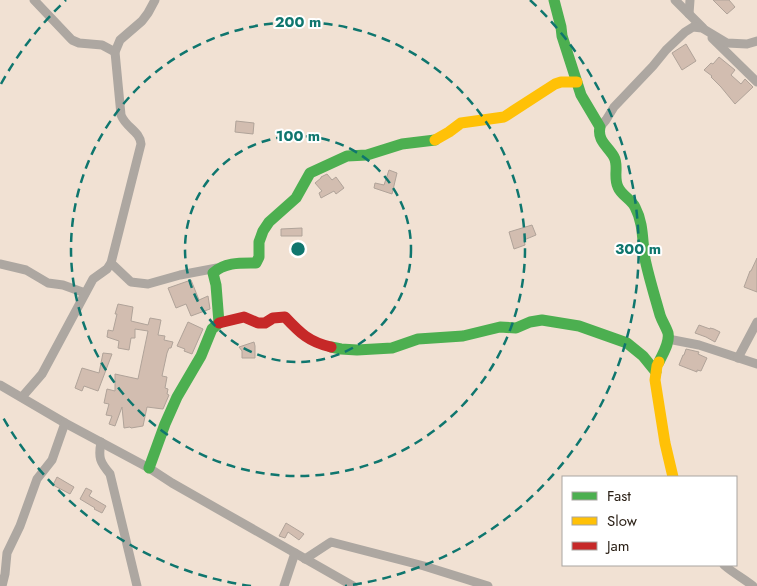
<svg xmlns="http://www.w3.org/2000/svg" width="757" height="586" viewBox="0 0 757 586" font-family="Jost,sans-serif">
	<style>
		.building { fill: #d2bdb0; stroke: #b0a399 }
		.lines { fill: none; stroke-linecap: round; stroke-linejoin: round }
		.street { stroke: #ada7a1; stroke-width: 9 }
		.fast { stroke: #4caf50; stroke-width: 11 }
		.slow { stroke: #ffc107; stroke-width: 11 }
		.jam { stroke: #c62828; stroke-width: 11 }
		.ring { fill: none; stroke: #0f766e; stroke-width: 2.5; stroke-dasharray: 9 6 }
		.centre { fill: #0f766e; stroke: #fff; stroke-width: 2.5 }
		.ring-label { font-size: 15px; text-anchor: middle; font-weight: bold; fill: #0f766e; stroke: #fff; stroke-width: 4; stroke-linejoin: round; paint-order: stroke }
	</style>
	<rect width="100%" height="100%" fill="#f1e1d3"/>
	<!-- building -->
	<g class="building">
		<polygon points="713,0 729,0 735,7 727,14"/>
		<polygon points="686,44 696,61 682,70 672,53"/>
		<polygon points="719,57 735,70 731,75 741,84 745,79 753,87 735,104 721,87 711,77 712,76 704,70 711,63 713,64"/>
		<polygon points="236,121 254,123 253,134 235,132"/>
		<polygon points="389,170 397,173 392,194 374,188 375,183 384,185"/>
		<polygon points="327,174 332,180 336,177 344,188 336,194 334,191 321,198 319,193 322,191 315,183 321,178 321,177"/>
		<polygon points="532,225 536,235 524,240 525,245 514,249 509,232"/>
		<polygon points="302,228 302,236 281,236 281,229"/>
		<polygon points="757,258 757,292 744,287 750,271 751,271"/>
		<polygon points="191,280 199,300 208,296 210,309 191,316 186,304 176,308 168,288"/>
		<polygon points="118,304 133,307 131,321 148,325 150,318 161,320 158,335 165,336 164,340 173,342 171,348 169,348 167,353 162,376 167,377 165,388 168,389 167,394 169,395 163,409 147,407 143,426 131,428 130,427 124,428 122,407 115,426 109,424 112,416 106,415 109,404 104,403 107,389 115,391 115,374 138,379 148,331 135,329 135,338 131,338 129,350 118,348 119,341 107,337 108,330 113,331 117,314 115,314"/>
		<polygon points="188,322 203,329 192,354 184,351 185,349 177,346"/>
		<polygon points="699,325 710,329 710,328 714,329 720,332 715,342 706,337 695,333"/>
		<polygon points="254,342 255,346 255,358 242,358 242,351 239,347"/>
		<polygon points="686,349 699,352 698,354 707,358 701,371 697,370 697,372 679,365 683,355 684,355"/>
		<polygon points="103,353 112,354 98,391 84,386 82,391 75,388 82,368 99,373"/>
		<polygon points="57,477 74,487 70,494 53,485"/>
		<polygon points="86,488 92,491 89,496 106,506 102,513 94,509 95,508 80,499"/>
		<polygon points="286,523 304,534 299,540 288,532 285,538 279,536"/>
	</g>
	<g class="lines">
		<!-- street -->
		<g class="street">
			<polyline points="34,0 72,40 79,43 102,45 115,52"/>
			<polyline points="675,0 703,28"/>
			<polyline points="689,14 690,0"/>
			<polyline points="712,38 757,82"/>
			<polyline points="600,127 606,120 614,107 653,66 666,50 685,32 693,27 702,28 727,43 747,44 757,41"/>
			<polyline points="111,263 131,282 148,284 180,275 217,268"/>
			<polyline points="0,264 26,270 48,283 63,285 85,293"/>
			<polyline points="668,339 699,345 757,364"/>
			<polyline points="738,358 757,322"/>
			<polyline points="0,385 65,423 149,468 172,483 353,586"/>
			<path d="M22 397 42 374 93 279 107 269 111 263 141 144C140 131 126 128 121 115L115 52 120 40 142 21 148 13 155 0"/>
			<path d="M101 442C98 458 100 462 110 474L137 586"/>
			<polyline points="305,559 331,542 424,566 488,586"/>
			<path d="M724 565C733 573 743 578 753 586"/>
			<polyline points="2,586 5,574 7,553 20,526 37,479 52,460 65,423"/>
			<polyline points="284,586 295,553"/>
		</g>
		<!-- fast -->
		<g class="fast">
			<path d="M554 0 561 27 562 36 581 95 600 127C597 141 608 146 614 157 619 166 613 177 618 187 621 195 631 199 635 207 644 224 642 242 645 259 649 278 655 297 660 315 662 321 666 327 668 333 670 343 663 353 659 362"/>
			<polyline points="331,347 341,349 357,350 392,348 418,339 463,336 500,327 516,328 530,322 542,320 579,326 627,343 643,356 656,372"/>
			<path d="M149 468 165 424 177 397 201 356 212 329 219 323 216 285 213 273C225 262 241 263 256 263L259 257V242L263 231 269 222 296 198 310 173 347 156 367 155 402 144 435 140"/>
		</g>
		<!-- slow -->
		<g class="slow">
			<polyline points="435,140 449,132 461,123 504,117 555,84 561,82 577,82"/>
			<polyline points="659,362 657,366 655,380 665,443 673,477"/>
		</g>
		<!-- jam -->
		<path class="jam" d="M219 323 244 317 258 323H265L273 318 285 317C300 333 309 342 331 347"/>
	</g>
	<!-- distance rings -->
	<g class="ring">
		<circle cx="298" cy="249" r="113"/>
		<circle cx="298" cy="249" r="227"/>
		<path d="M251 586A340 340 0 0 1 1 414M1 84A340 340 0 0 1 66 0M530 0A340 340 0 0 1 345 586"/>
	</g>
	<circle cx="298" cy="249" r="8" class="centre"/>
	<g class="ring-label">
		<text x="298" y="27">200 m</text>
		<text x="298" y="141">100 m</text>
		<text x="638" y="254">300 m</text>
	</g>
	<!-- legend -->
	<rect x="562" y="476" width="175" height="90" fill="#ffffff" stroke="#a9a5a1"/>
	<rect x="572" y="492" width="25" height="8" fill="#4caf50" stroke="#a9a5a1"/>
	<text x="607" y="501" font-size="15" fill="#291e14">Fast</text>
	<rect x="572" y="517" width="25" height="8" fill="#ffc107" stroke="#a9a5a1"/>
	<text x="607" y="526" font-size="15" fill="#291e14">Slow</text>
	<rect x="572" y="542" width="25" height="8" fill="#c62828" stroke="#a9a5a1"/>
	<text x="607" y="551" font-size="15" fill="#291e14">Jam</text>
</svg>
